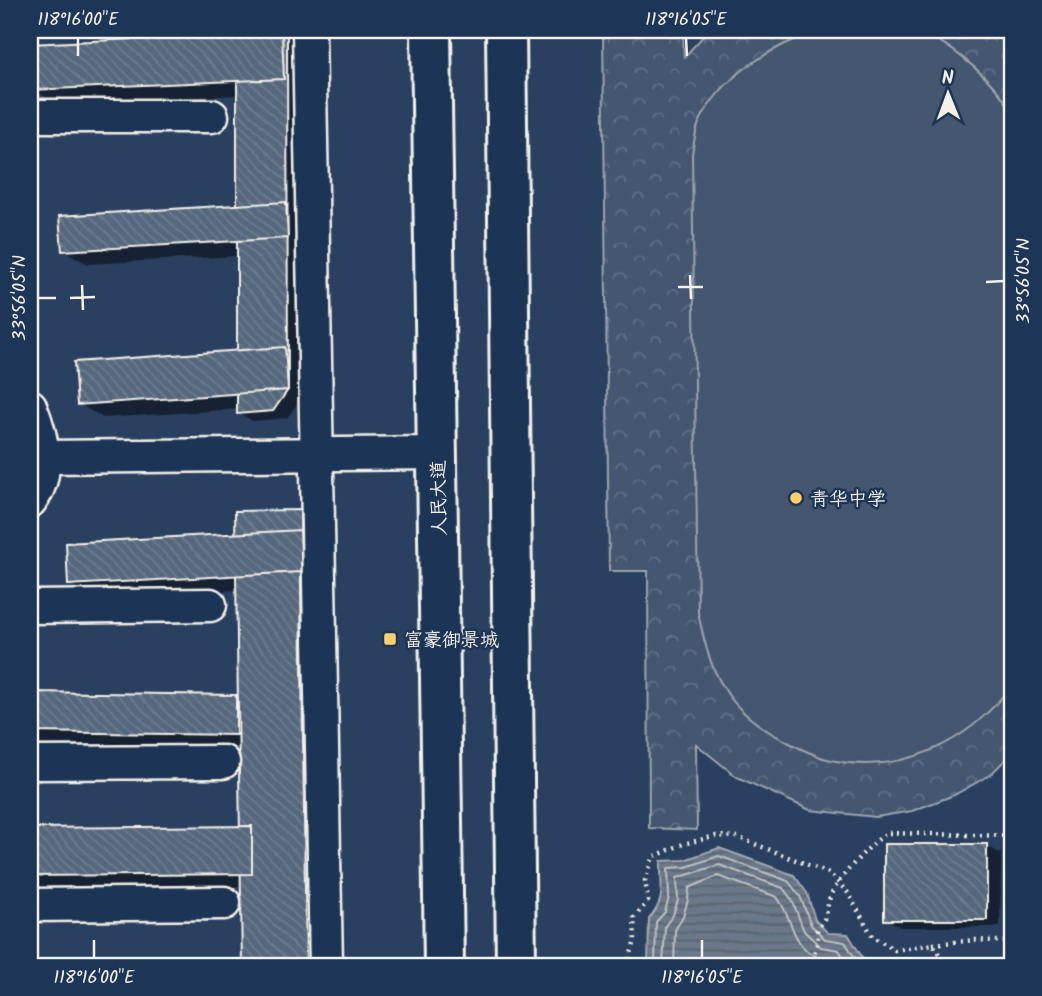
<svg xmlns="http://www.w3.org/2000/svg" width="1042" height="996" viewBox="0 0 1042 996" font-family="Kalam,'LXGW WenKai TC',sans-serif">
	<style>
		.park { fill: url(#park-crowns); stroke: #9ca4ac; stroke-width: 2 }
		.pitch { fill: #445771; stroke: #9ca4ac; stroke-width: 2 }
		.water { fill: url(#water-rules); stroke: #a1a8b0; stroke-width: 2 }
		.shadow { fill: #0007 }
		.lines { fill: none; stroke-linecap: round; stroke-linejoin: round }
		.shore { stroke: #bdc1c2; stroke-width: 2 }
		.building { fill: url(#building-back-hatch); stroke: #f4f1e8; stroke-width: 2 }
		.minor-casing { stroke: #f4f1e8; stroke-width: 37 }
		.major-casing { stroke: #f4f1e8; stroke-width: 44 }
		.path { stroke: #f4f1e8; stroke-width: 4.5; stroke-dasharray: 2 5; stroke-linecap: butt }
		.minor { stroke: #1d3557; stroke-width: 32 }
		.major { stroke: #1d3557; stroke-width: 38 }
		.ticks { fill: none; stroke: #f4f1e8; stroke-width: 2.5 }
		.poi-dot { fill: #ffd166; stroke: #1d3557; stroke-width: 2.5 }
		.labels { text-anchor: middle; stroke-width: 5; stroke-linejoin: round; paint-order: stroke }
		.street-label { font-size: 19px; fill: #f4f1e8; stroke: #1d3557 }
		.poi-label { font-size: 19px; fill: #f4f1e8; stroke: #1d3557; text-anchor: start }
		.neatline { fill: none; stroke: #f4f1e8; stroke-width: 2.5 }
		.ticks-label { font-size: 18px; text-anchor: middle; fill: #f4f1e8 }
	</style>
	<defs>
		<pattern id="park-crowns" width="20" height="18" patternUnits="userSpaceOnUse" patternTransform="scale(1.75)"><rect width="20" height="18" fill="#445771"/><path d="M2 6a3 3 0 1 1 6 0M12 15a3 3 0 1 1 6 0" fill="none" stroke="#607085"/></pattern>
		<pattern id="water-rules" width="6" height="5" patternUnits="userSpaceOnUse" patternTransform="scale(1.75)"><rect width="6" height="5" fill="#6a788a"/><path d="M0 2.5h6" fill="none" stroke="#5b626b"/></pattern>
		<pattern id="building-back-hatch" width="6" height="6" patternUnits="userSpaceOnUse" patternTransform="scale(1.75)"><rect width="6" height="6" fill="#56677d"/><path d="M-1 5l2 2M0 0l6 6M5-1l2 2" fill="none" stroke="#6f7d8f"/></pattern>
	</defs>
	<rect width="100%" height="100%" fill="#2a4060"/>
	<filter id="ink" filterUnits="userSpaceOnUse"><feTurbulence type="fractalNoise" baseFrequency=".0143" numOctaves="2"/><feDisplacementMap in="SourceGraphic" scale="14" xChannelSelector="R" yChannelSelector="G"/><feConvolveMatrix kernelMatrix="1 2 1 2 8 2 1 2 1" color-interpolation-filters="sRGB"/></filter>
	<g filter="url(#ink)">
		<!-- park -->
		<polygon class="park" points="603,30 683,30 684,57 709,30 1001,30 1012,40 1012,753 990,775 954,795 912,811 876,817 810,810 737,777 696,744 697,830 649,828 648,571 609,571"/>
		<!-- pitch -->
		<path class="pitch" d="M821 30C842 30 864 30 886 30 895 30 905 28 913 30 946 38 997 83 1012 112V684C970 743 900 777 827 759 812 755 797 747 784 740 761 728 737 711 724 688 709 665 704 640 698 613L692 154C694 144 695 132 699 123 721 76 773 45 821 30Z"/>
		<!-- water -->
		<path class="water" d="M719 848 794 875 807 893 815 920 828 933 848 934 865 962 870 966H648L649 919C667 899 660 886 661 861L684 860Z"/>
		<!-- shadow -->
		<g class="shadow">
			<polygon points="238,30 301,30 301,209 295,209 310,218 301,353 294,354 309,362 312,403 297,404 287,418 252,421 239,413 239,409 103,418 79,404 239,352 239,256 88,264 63,250 239,207 238,95 56,103 32,89 30,45 238,36"/>
			<polygon points="299,512 317,522 323,966 243,966 242,887 30,890 30,830 241,828 240,747 30,744 30,694 236,697 240,699 238,590 94,598 70,584 237,535"/>
			<polygon points="987,846 1001,854 1000,927 900,927 886,919"/>
		</g>
		<g class="lines">
			<!-- shore -->
			<g class="shore">
				<polyline points="655,966 656,922 665,912 669,897 668,868 686,867 719,856 788,881 800,896 811,925 825,939 845,942 860,966"/>
				<polyline points="663,966 665,926 673,915 678,900 677,878 719,865 783,888 792,900 804,931 821,947 839,950 849,966"/>
				<path d="M674 966 675 930 683 916 688 900 689 888 718 876 777 897C796 922 790 956 832 960L837 966"/>
			</g>
		</g>
		<!-- building -->
		<g class="building">
			<polygon points="237,30 287,30 288,390 273,411 237,414"/>
			<polygon points="282,32 284,79 30,90 30,44"/>
			<polygon points="286,202 288,238 62,251 59,216"/>
			<polygon points="285,347 288,390 77,405 74,362"/>
			<polygon points="300,510 306,966 242,966 235,511"/>
			<polygon points="300,530 302,572 68,585 66,543"/>
			<polygon points="30,692 236,695 236,735 30,732"/>
			<polygon points="252,826 252,874 30,876 30,828"/>
			<rect x="884" y="844" width="103" height="76"/>
		</g>
		<g class="lines">
			<!-- minor casing -->
			<g class="minor-casing">
				<g id="minor">
					<polyline points="309,30 326,966"/>
					<polyline points="30,116 212,116"/>
					<path d="M30 406C42 436 52 474 30 501"/>
					<polyline points="44,457 437,453"/>
					<polyline points="30,607 210,605"/>
					<polyline points="30,763 223,762"/>
					<polyline points="30,905 224,903"/>
				</g>
			</g>
			<!-- major casing -->
			<g class="major-casing">
				<g id="major">
					<polyline points="431,30 444,966"/>
					<polyline points="506,30 516,966"/>
				</g>
			</g>
			<!-- path -->
			<g class="path">
				<polyline points="933,944 976,940 1012,942"/>
				<polyline points="627,966 635,941 634,918 648,901 645,880 653,857 683,844 716,836 737,837 829,873 848,893 873,937 895,950 933,944 943,961 944,966"/>
				<path d="M812 966C812 952 820 946 817 930 830 913 825 910 831 895 839 877 871 843 887 833L1012 836"/>
			</g>
			<!-- minor -->
			<use href="#minor" class="minor"/>
			<!-- major -->
			<use href="#major" class="major"/>
		</g>
	</g>
	<!-- ticks -->
	<path class="ticks" d="M78 38V56M686 38 687 56M690 275 691 299M986 282 1004 281M82 285 83 310M678 287H703M38 298H56M70 298 95 297M94 940V958M702 940V958"/>
	<!-- markers -->
	<g class="poi-dot">
		<circle cx="796" cy="498" r="7"/>
		<rect x="383" y="632" width="14" height="14" rx="3.5"/>
	</g>
	<g class="labels">
		<!-- street labels -->
		<g class="street-label">
			<text transform="translate(438 498) rotate(-91)" y="7">人民大道</text>
		</g>
		<!-- poi labels -->
		<g class="poi-label">
			<text x="810" y="505">青华中学</text>
			<text x="404" y="646">富豪御景城</text>
		</g>
	</g>
	<!-- margin -->
	<rect width="1042" height="996" fill="none" stroke="#1d3557" stroke-width="77"/>
	<!-- north arrow -->
	<g transform="translate(948 94) rotate(359)" stroke="#1d3557" stroke-width="5" paint-order="stroke">
	<path d="M0-5L12 26L0 18L-12 26Z" fill="#f4f1e8"/>
	<text y="-10" font-size="19" font-weight="bold" text-anchor="middle" fill="#f4f1e8">N</text>
	</g>
	<rect x="38" y="38" width="966" height="920" class="neatline"/>
	<g class="ticks-label">
		<text x="78" y="25">118°16'00"E</text>
		<text x="686" y="25">118°16'05"E</text>
		<text transform="translate(1023 281) rotate(-90)" y="6">33°56'05"N</text>
		<text transform="translate(19 298) rotate(-90)" y="6">33°56'05"N</text>
		<text x="94" y="983">118°16'00"E</text>
		<text x="702" y="983">118°16'05"E</text>
	</g>
</svg>
